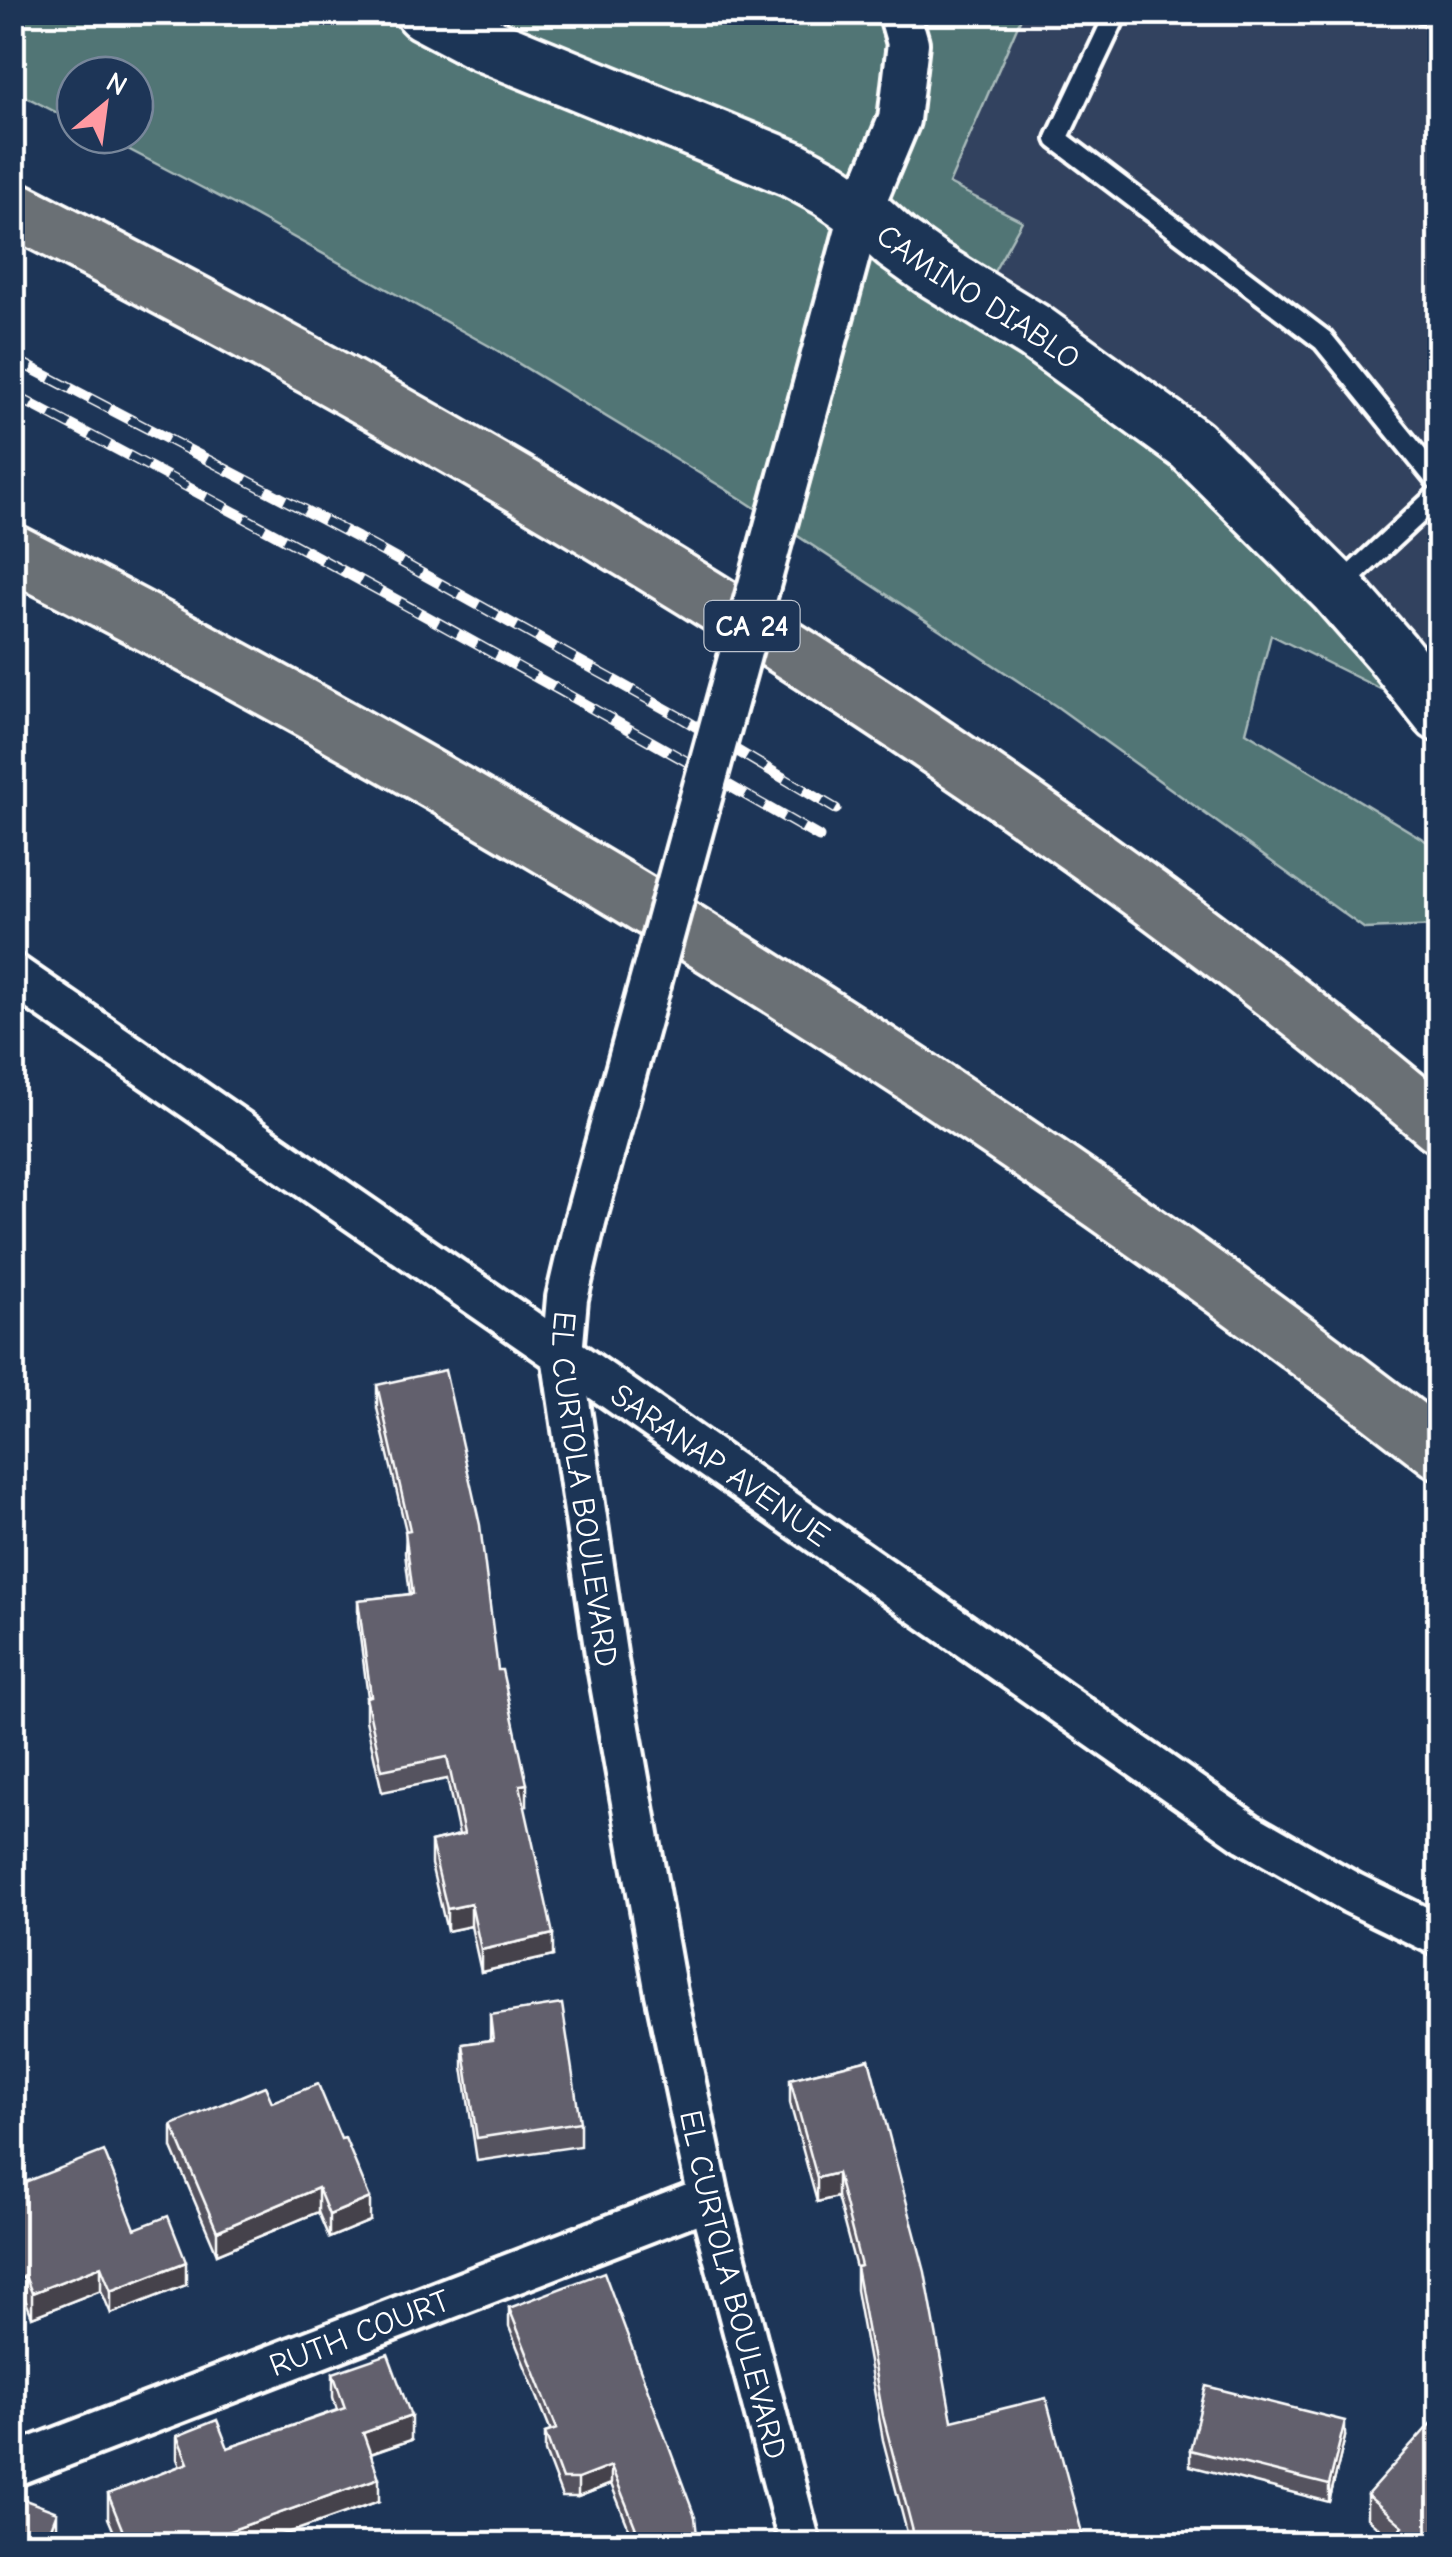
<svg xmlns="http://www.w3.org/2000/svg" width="1452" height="2557" viewBox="0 0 1452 2557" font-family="'Comic Neue',sans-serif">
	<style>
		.built { fill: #32425e }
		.green { fill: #517475; stroke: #a8baba; stroke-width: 2.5 }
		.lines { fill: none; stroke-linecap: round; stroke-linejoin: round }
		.lane-casing { stroke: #fff; stroke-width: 28 }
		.street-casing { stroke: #fff; stroke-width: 48 }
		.secondary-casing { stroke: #fff; stroke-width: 62 }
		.highway-casing { stroke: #fff; stroke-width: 62 }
		.lane { stroke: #1d3557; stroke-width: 20 }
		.street { stroke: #1d3557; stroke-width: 40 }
		.secondary { stroke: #1d3557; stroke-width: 55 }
		.highway { stroke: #6b6f75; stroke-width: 55 }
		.rail-casing { stroke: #fff; stroke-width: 11 }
		.rail { stroke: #1d3557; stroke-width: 8; stroke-dasharray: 22; stroke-linecap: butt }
		.street-bridge-casing { stroke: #fff; stroke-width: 48; stroke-linecap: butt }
		.street-bridge { stroke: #1d3557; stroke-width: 40 }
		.wall { fill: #54535e; stroke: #fff; stroke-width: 2.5 }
		.shaded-wall { fill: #45434c; stroke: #fff; stroke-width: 2.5 }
		.building { fill: #62606d; stroke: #fff; stroke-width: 2.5 }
		.labels { text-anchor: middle; stroke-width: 8; stroke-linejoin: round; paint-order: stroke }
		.shield { fill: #1d3557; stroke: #bbc2cd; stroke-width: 2.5 }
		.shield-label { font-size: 30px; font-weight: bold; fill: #fff }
		.street-label { font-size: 32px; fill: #fff; stroke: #1d3557 }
	</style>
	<rect width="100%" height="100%" fill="#1d3557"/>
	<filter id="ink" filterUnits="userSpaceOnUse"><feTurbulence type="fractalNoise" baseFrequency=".01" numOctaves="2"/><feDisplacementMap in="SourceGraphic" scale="20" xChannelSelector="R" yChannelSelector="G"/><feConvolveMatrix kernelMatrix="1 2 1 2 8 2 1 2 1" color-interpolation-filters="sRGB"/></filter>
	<g filter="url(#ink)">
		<!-- built -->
		<polygon class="built" points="1023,13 1439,13 1439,714 980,297 948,184"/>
		<!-- green -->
		<polygon class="green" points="899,12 908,42 922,13 1023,13 949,184 1022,221 980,297 1035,332 1439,718 1271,635 1246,732 1439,849 1439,926 1365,929 1056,706 740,498 493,348 237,206 101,135 135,135 135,75 75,75 75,122 13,90 12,13"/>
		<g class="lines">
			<!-- lane casing -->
			<g class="lane-casing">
				<g id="lane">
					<polyline points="1117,12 1057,139 1323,340 1440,484"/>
					<polyline points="1425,12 1440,19"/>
					<polyline points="1339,587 1440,493"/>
				</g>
			</g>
			<!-- street casing -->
			<g class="street-casing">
				<g id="street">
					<polyline points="815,381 861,211 899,120 908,43 899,12"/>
					<path id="s1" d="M12 974 562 1354 1247 1833 1352 1893 1440 1936"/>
					<path id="s2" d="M585 1221 567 1298 562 1354 607 1661 666 1993 709 2198 800 2544"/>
					<path id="s3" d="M12 2466 709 2198"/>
				</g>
			</g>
			<!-- secondary casing -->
			<g class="secondary-casing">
				<g id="secondary">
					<path id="s4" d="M423 12 480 42 792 169 829 189 861 211 896 243 931 268 1035 332 1191 445 1336 589 1392 653 1440 714"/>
				</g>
			</g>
			<!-- highway casing -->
			<g class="highway-casing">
				<g id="highway">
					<path d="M12 208C517 465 1004 760 1440 1125"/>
					<path d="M12 552C515 810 993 1103 1440 1451"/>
				</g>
			</g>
			<!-- lane -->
			<use href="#lane" class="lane"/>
			<!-- street -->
			<use href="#street" class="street"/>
			<!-- secondary -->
			<use href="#secondary" class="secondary"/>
			<!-- highway -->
			<use href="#highway" class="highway"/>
			<!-- rail casing -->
			<g class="rail-casing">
				<g id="rail">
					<polyline points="12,358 358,538 680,717 836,809"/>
					<path d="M12 394C284 537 553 684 819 837"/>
				</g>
			</g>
			<!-- rail -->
			<use href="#rail" class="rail"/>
			<!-- street-bridge casing -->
			<g class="street-bridge-casing">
				<polyline id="street-bridge" points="585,1221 815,381"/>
			</g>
			<!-- street-bridge -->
			<use href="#street-bridge" class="street-bridge"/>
		</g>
		<!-- wall -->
		<g class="wall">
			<polygon points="377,1385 498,1670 527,1806 524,1806 553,1956 481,1972 471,1926 447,1931 431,1864 431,1842 459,1835 447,1779 382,1792 366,1720 366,1697 368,1697 358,1622 358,1600 410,1594 405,1553 406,1531 377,1408"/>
			<polygon points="490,2015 580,2122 580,2146 477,2161 463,2067 463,2044 490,2040"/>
			<polygon points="869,2059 952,2421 1085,2544 910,2544 883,2440 856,2290 856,2268 837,2197 817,2202 790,2103 790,2079"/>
			<polygon points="272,2102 370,2221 329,2238 318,2212 217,2254 172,2148 172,2125"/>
			<polygon points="12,2187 135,2229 186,2285 111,2314 101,2290 32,2317 25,2299 12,2307"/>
			<polygon points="509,2308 698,2544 635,2544 611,2484 578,2497 562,2497 545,2452 545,2433 551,2431 509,2327"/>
			<polygon points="333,2373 411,2440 371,2454 379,2501 257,2544 119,2544 108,2518 108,2494 180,2466 177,2459 177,2436 228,2448 337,2410 333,2397"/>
			<polygon points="1345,2437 1329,2502 1190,2466 1190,2450"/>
			<polygon points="1367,2495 1440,2544 1388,2544 1391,2539 1367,2518"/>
		</g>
		<!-- shaded-wall -->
		<g class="shaded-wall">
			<polygon points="527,1784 527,1806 520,1807 520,1785"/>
			<polygon points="471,1904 471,1926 447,1931 447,1909"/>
			<polygon points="553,1934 553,1956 481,1972 481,1950"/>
			<polygon points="837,2173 837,2197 817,2202 817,2178"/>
			<polygon points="318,2188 318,2212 217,2254 217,2231"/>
			<polygon points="370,2198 370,2221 329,2238 329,2215"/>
			<polygon points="186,2262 186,2285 111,2314 111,2291"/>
			<polygon points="101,2266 101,2290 32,2317 32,2293"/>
			<polygon points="25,2276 25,2299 12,2307 12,2283"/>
			<polygon points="411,2416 411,2440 363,2456 363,2433"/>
			<polygon points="1345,2421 1345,2437 1329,2502 1329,2485"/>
			<polygon points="611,2466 611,2484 578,2497 578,2479"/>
			<polygon points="379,2478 379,2501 257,2544 221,2544 221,2534"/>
			<polygon points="57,2512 57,2536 53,2544 45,2544"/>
			<polygon points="934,2539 934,2544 916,2544 916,2543"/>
		</g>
		<!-- building -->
		<g class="building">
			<polygon points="445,1370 480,1525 498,1670 502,1670 527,1784 520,1785 553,1934 481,1950 471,1904 447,1909 431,1842 464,1834 447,1757 382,1770 366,1697 371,1696 358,1600 413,1594 405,1531 410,1530 377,1385"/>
			<polygon points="562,2004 580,2122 477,2138 463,2044 493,2040 490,2015"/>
			<polygon points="869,2059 925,2272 952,2421 1046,2398 1085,2544 935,2544 934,2539 916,2543 883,2416 856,2267 861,2266 837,2173 817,2178 790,2079"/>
			<polygon points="318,2084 341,2139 345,2138 370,2198 329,2215 318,2188 217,2231 172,2125 265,2086 272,2102"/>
			<polygon points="104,2151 135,2229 168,2216 186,2262 111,2291 101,2266 32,2293 25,2276 12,2283 12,2187"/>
			<polygon points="604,2272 695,2517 698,2544 642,2544 611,2466 578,2479 562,2479 545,2433 557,2429 509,2308"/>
			<polygon points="388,2354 411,2416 363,2433 379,2478 221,2534 225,2544 128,2544 108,2494 188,2463 177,2436 217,2420 228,2448 345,2408 333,2373"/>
			<polygon points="1206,2386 1345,2421 1329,2485 1190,2450"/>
			<polygon points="1440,2413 1440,2544 1391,2544 1388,2542 1403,2526 1367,2495"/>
			<polygon points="12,2495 57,2512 45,2544 12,2544"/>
		</g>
	</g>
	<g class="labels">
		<!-- shield labels -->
		<rect class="shield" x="704.5" y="601" width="95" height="50" rx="8"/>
		<g class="shield-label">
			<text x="752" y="636">CA 24</text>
		</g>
		<!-- street labels -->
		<g class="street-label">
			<text dy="11" stroke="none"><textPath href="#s4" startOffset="628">CAMINO DIABLO</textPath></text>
			<text dy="11" stroke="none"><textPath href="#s1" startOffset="862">SARANAP AVENUE</textPath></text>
			<text dy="11" stroke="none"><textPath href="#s2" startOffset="272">EL CURTOLA BOULEVARD</textPath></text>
			<text dy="11" stroke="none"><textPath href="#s2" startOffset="1082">EL CURTOLA BOULEVARD</textPath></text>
			<text dy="11" stroke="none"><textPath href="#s3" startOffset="372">RUTH COURT</textPath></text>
		</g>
	</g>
	<!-- margin -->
	<rect width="1452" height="2557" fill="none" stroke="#1d3557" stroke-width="50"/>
	<rect x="25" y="25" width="1402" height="2507" fill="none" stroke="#fff" stroke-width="4" filter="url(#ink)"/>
	<!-- north arrow -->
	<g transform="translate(105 105) rotate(29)"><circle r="48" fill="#1d3557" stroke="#77869a" stroke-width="2.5"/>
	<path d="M0-8L18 38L0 25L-18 38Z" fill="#ff9aa2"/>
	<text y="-15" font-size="28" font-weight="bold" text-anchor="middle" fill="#ffffff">N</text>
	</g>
</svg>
